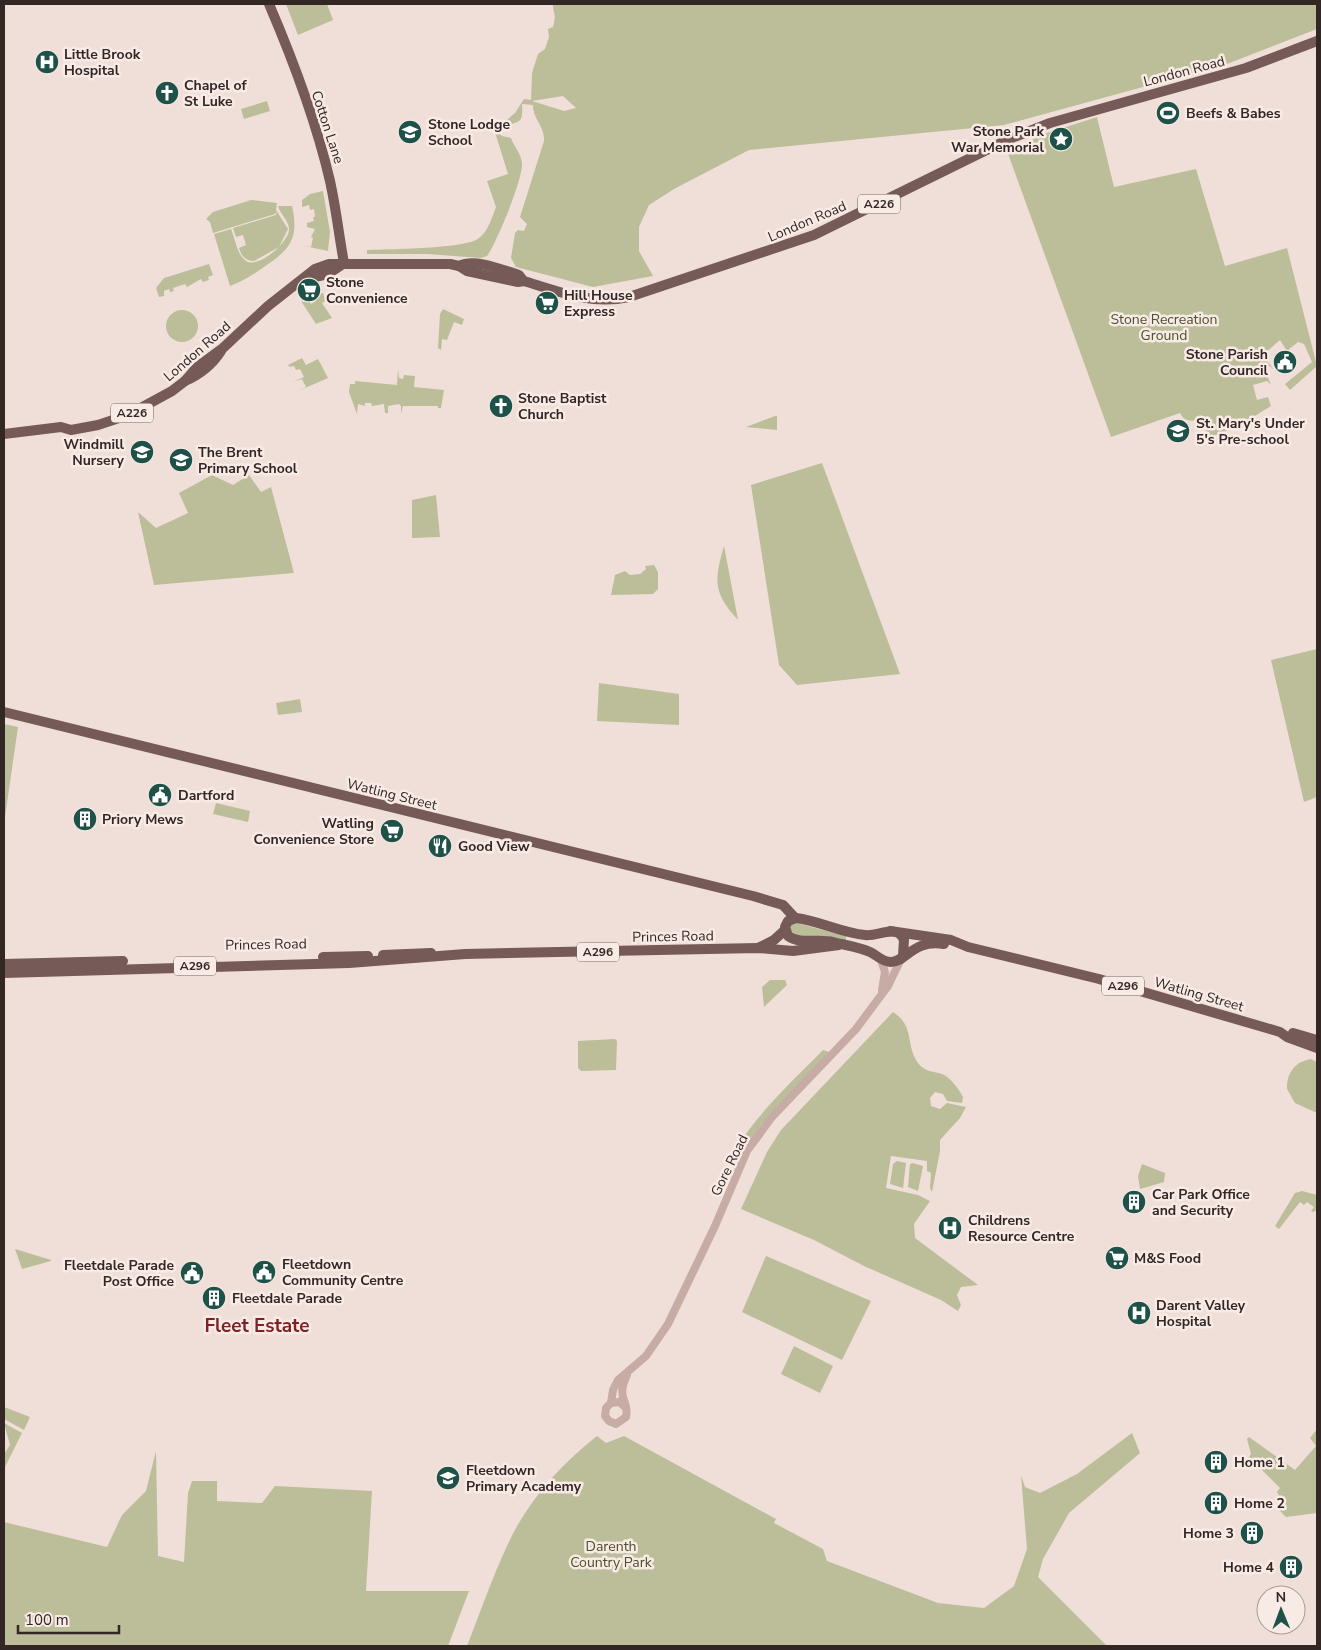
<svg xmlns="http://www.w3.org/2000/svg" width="1321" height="1650" viewBox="0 0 1321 1650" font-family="'Nunito Sans',sans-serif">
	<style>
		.green { fill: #bbbe99; fill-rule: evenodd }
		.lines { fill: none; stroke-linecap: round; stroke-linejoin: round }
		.minor { stroke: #c7aca5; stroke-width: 8 }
		.major { stroke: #755a58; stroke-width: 10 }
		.labels { text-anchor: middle; stroke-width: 5; stroke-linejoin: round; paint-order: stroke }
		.shield { fill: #f8eae4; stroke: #6e625f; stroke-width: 1 }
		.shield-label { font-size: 12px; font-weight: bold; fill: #332726 }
		.poi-label { font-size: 14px; font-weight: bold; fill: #332726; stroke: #f8eae4; text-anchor: start }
		.street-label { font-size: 14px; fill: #332726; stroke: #f8eae4 }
		.park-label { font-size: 14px; fill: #4c502b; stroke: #f8eae4 }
		.district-label { font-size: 19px; font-weight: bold; fill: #7e2325; stroke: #f8eae4 }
	</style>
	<rect width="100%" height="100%" fill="#f0dfd9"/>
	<!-- green -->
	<g class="green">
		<polygon points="286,4 327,4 333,20 298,35"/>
		<path d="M553 4H1317V29L1227 64 1004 125 749 150 674 189 649 205 639 227V251L653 276 593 287 516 267 511 258 515 233 518 230 524 231 527 224 520 217 544 141C545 126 533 120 533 105L522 104C523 123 521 120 507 126L502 124 515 113 524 99 531 100 532 73 538 54 545 49 549 37 548 29 553 27C557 12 553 15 553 4ZM563 96 576 108 564 111 532 101Z"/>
		<polygon points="267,101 270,111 244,119 241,109"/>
		<path d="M1097 117 1114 187 1196 169 1225 266 1287 248 1317 366 1290 390 1285 384 1312 362 1304 344 1298 342 1287 351 1280 340 1263 355 1274 370 1270 366 1265 370 1271 385 1267 381 1253 385 1257 400 1268 397 1271 406 1240 425 1209 438 1202 419C1193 421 1185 423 1180 413L1111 437 1007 151 1047 133Z"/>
		<path d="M494 129 502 136 511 138C514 147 521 153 522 163 523 179 497 242 487 256L481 258 427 254H367V250C387 249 467 249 479 238 488 232 492 217 496 207L487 181 508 174Z"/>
		<polygon points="323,191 330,232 328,251 300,245 311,247 313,238 311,237 315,229 307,227 307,223 314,221 313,217 315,217 314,209 310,210 309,205 302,207 302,200 310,194"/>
		<path d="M251 200 277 203 276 210 288 229 279 247 254 261C245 261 241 255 239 248L246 245 243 235 236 237 233 228 276 215 277 212 275 214 213 233 210 222 206 219 213 212Z"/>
		<path d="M278 206H292C300 241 288 251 261 269 251 276 242 281 230 286L214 234 231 229C235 238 237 255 246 261 258 269 288 243 289 230 290 222 280 214 278 206Z"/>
		<polygon points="209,264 213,275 208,277 209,280 203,282 201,279 187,287 185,284 173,288 174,291 170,292 169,289 164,291 164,296 159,297 156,288 164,278"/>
		<polygon points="311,289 315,294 323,293 326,301 322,303 332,318 316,324 301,301 304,302 308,299 311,304 316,301"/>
		<polygon points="443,309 464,319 462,325 454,322 447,340 442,339 441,350 438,348 440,314"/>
		<circle cx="182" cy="326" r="16"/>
		<polygon points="302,358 306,365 318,359 328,378 298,391 306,387 302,379 293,382 304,377 300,369 296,370 294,366 290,367 288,365"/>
		<polygon points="398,369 399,378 403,379 404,375 415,376 414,387 444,390 441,408 438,408 438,406 403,406 401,414 401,406 399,404 388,406 388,413 385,413 384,404 372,406 371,403 365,403 365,406 358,404 357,414 349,392 350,384 355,384 355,381 397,385"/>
		<polygon points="775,416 777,416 777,430 746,427"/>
		<polygon points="822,463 900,674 797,685 779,665 751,485"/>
		<polygon points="212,475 233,485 249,475 261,492 271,487 294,573 154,585 138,512 156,528 188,513 179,493"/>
		<polygon points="436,495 440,537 412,538 412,500"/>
		<path d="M724 546 738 620C713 593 714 580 724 546Z"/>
		<polygon points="654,565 658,572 658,589 653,594 611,595 615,575 625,571 630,575 640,574 646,569 645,566"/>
		<polygon points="1317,649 1317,797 1304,802 1271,660"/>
		<polygon points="599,683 679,694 679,725 597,721"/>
		<polygon points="300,699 302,712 278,715 276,703"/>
		<polygon points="4,724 18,727 4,824"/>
		<polygon points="216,803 250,811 248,822 213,814"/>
		<polygon points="796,923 846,936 846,941 796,937 789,930 791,925"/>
		<polygon points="770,980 785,980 787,985 764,1007 762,987"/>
		<path d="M893 1012C915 1026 905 1044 918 1063 925 1072 932 1071 942 1074 950 1077 959 1089 963 1097L962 1103 947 1101 943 1094 935 1092 930 1098 931 1106 940 1109 947 1103 966 1107 960 1118 940 1140V1151L932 1192 930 1188 931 1173 927 1171V1161L891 1156 886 1188 918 1195 930 1201 914 1224 915 1238 978 1285 961 1287 957 1295 961 1305 958 1311 941 1300 864 1266 814 1240 741 1209 767 1152 781 1130Z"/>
		<polygon points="615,1039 617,1041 616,1070 581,1071 578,1068 578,1041"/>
		<path d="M823 1050 829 1052 762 1124 737 1162 733 1163C734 1134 802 1072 823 1050Z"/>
		<path d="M1311 1059 1317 1062V1113L1295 1103 1287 1089C1286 1073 1296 1061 1311 1059Z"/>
		<polygon points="897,1161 906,1163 903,1188 890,1184 893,1164"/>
		<polygon points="913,1163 923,1166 918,1191 908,1187 910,1164"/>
		<polygon points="1142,1164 1165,1173 1164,1182 1140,1189 1138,1176"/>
		<polygon points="1302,1191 1317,1195 1317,1210 1313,1212 1311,1211 1314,1207 1307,1202 1304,1205 1300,1202 1279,1229 1275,1226 1295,1193"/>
		<polygon points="15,1249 51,1260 51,1261 22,1269"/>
		<polygon points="766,1256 871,1301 842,1360 742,1312"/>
		<polygon points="794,1346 833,1366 820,1393 781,1374"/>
		<polygon points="4,1407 30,1417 24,1430 4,1419"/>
		<polygon points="4,1423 22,1433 4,1469 4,1454 10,1445"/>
		<polygon points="1317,1429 1317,1513 1286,1517 1279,1510 1282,1501 1277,1492 1280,1488 1249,1457 1251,1454 1247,1439 1249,1437 1295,1470 1316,1446 1310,1438"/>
		<path d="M1132 1433 1140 1453 1069 1513 1043 1559 1038 1577 1107 1646H467C480 1613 492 1578 507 1546 526 1503 560 1465 597 1436L606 1443 624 1436 776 1519 774 1523 823 1549 827 1561 938 1603 984 1608 1014 1586 1027 1549 1021 1475 1025 1487 1040 1493 1077 1474Z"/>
		<polygon points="156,1451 158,1556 184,1562 188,1493 192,1481 217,1481 217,1501 262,1503 275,1486 372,1491 366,1591 469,1591 448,1646 4,1646 4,1522 107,1547 122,1515 146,1491"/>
	</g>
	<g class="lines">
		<!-- minor -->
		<g class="minor">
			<polyline points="881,960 885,972 882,990"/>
			<polyline points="611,1403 613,1390 618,1380 646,1356 668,1324 715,1226 747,1151 772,1117 856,1029 888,986 901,959"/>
			<path d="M625 1407 619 1402 611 1403 606 1408 605 1416 609 1421 616 1424 626 1417C630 1400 615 1400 627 1375"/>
		</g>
		<!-- major -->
		<g class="major">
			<path d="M269 4C293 60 316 121 330 181 336 208 339 236 344 263"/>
			<path d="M459 266C476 258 502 270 519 275L522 279"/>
			<path d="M308 277C323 278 332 272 344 263"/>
			<path d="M185 381C201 374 212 365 221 351"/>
			<path d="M4 434 61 427 71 430 98 425 128 415 172 391 185 381 197 367 223 348 268 306 315 269 329 264H450L459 266 467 271 518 282 524 281C559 292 591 305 629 297L814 235 1009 139 1050 123 1246 68 1317 41"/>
			<polyline points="4,712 753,896 783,905 795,918"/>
			<polyline points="890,931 951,940 968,947 1099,979 1280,1032 1287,1037 1317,1048"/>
			<polyline points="758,948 774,940 785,930"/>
			<polyline points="383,955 431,953"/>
			<path d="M903 956 904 940C897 923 878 937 865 935 842 933 820 921 796 918L788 921 785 927 788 936C800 945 819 938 833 942 844 945 859 947 870 952 877 955 882 962 891 962 906 962 913 939 944 944"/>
			<polyline points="323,957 368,956"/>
			<polyline points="4,964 123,961"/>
			<polyline points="4,973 349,963 465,954 758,948 793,951 839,945"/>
			<polyline points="1293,1033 1317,1040"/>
		</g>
	</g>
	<!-- icons -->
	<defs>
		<g id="hospital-disc" transform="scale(1.25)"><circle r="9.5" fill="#1e5248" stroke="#f8eae4"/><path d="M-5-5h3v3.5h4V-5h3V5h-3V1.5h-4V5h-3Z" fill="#fff"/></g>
		<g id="church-disc" transform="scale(1.25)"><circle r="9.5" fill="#1e5248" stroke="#f8eae4"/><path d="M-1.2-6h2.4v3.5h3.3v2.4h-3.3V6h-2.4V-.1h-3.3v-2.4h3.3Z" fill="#fff"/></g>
		<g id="stadium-disc" transform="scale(1.25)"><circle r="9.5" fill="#1e5248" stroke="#f8eae4"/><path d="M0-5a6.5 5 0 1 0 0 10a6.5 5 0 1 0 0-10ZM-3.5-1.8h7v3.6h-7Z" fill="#fff"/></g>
		<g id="school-disc" transform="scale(1.25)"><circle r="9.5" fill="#1e5248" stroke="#f8eae4"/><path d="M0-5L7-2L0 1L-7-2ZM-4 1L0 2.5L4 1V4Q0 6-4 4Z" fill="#fff"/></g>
		<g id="sight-disc" transform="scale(1.25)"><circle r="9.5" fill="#1e5248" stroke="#f8eae4"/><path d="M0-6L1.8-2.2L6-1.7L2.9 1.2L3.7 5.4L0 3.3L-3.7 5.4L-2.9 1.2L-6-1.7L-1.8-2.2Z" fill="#fff"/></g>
		<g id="supermarket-disc" transform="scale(1.25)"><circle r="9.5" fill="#1e5248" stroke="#f8eae4"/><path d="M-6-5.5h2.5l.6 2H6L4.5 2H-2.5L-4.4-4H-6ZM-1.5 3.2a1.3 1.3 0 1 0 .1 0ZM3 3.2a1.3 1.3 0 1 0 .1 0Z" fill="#fff"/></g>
		<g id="civic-disc" transform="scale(1.25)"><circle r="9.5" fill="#1e5248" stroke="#f8eae4"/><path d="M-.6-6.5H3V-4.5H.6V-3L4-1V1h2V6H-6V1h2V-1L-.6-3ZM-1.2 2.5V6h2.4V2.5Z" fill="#fff"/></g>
		<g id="building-disc" transform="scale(1.25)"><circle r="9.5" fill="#1e5248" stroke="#f8eae4"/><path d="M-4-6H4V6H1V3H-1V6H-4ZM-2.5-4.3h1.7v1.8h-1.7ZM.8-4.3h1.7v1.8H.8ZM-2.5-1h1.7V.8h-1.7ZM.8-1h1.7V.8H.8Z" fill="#fff"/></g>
		<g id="restaurant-disc" transform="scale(1.25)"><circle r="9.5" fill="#1e5248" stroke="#f8eae4"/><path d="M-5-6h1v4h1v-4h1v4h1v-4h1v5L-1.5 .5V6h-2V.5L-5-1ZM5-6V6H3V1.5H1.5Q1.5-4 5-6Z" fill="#fff"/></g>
	</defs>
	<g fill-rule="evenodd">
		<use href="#hospital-disc" x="47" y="62"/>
		<use href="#church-disc" x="167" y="93"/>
		<use href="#stadium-disc" x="1168" y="113"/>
		<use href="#school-disc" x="410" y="132"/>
		<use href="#sight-disc" x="1061" y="139"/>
		<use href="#supermarket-disc" x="309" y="290"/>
		<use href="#supermarket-disc" x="547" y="303"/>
		<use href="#civic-disc" x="1285" y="362"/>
		<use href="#church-disc" x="501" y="406"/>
		<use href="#school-disc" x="1178" y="431"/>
		<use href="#school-disc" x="142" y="452"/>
		<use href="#school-disc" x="181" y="460"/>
		<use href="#civic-disc" x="160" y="795"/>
		<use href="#building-disc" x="85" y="819"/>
		<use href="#supermarket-disc" x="392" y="831"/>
		<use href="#restaurant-disc" x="440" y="846"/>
		<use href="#building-disc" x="1134" y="1202"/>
		<use href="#hospital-disc" x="950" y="1228"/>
		<use href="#supermarket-disc" x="1117" y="1258"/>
		<use href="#civic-disc" x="264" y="1272"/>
		<use href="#civic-disc" x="192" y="1273"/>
		<use href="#building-disc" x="214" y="1298"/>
		<use href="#hospital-disc" x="1139" y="1313"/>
		<use href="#building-disc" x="1216" y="1462"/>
		<use href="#school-disc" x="448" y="1478"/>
		<use href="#building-disc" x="1216" y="1503"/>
		<use href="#building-disc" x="1252" y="1533"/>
		<use href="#building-disc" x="1291" y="1567"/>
	</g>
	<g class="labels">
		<!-- shield labels -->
		<g class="shield">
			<rect x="858" y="194.5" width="42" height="19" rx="4"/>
			<rect x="111" y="403.5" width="42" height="19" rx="4"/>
			<rect x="577" y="942.5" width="42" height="19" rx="4"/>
			<rect x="174" y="956.5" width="42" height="19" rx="4"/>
			<rect x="1102" y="976.5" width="42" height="19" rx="4"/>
		</g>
		<g class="shield-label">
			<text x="879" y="208">A226</text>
			<text x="132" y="417">A226</text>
			<text x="598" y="956">A296</text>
			<text x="195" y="970">A296</text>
			<text x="1123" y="990">A296</text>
		</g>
		<!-- poi labels -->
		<g class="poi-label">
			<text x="64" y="59">Little Brook<tspan x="64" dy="16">Hospital</tspan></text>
			<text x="184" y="90">Chapel of<tspan x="184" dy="16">St Luke</tspan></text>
			<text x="1186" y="118">Beefs &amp; Babes</text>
			<text x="428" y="129">Stone Lodge<tspan x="428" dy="16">School</tspan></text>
			<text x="1044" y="136" text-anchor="end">Stone Park<tspan x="1044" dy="16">War Memorial</tspan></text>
			<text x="326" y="287">Stone<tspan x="326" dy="16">Convenience</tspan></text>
			<text x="564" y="300">Hill House<tspan x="564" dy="16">Express</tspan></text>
			<text x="1268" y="359" text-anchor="end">Stone Parish<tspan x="1268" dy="16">Council</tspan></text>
			<text x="518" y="403">Stone Baptist<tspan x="518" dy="16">Church</tspan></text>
			<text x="1196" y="428">St. Mary's Under<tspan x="1196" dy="16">5's Pre-school</tspan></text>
			<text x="124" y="449" text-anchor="end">Windmill<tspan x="124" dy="16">Nursery</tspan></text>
			<text x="198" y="457">The Brent<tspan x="198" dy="16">Primary School</tspan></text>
			<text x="178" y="800">Dartford</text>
			<text x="102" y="824">Priory Mews</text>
			<text x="374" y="828" text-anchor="end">Watling<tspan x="374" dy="16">Convenience Store</tspan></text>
			<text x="458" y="851">Good View</text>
			<text x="1152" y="1199">Car Park Office<tspan x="1152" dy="16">and Security</tspan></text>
			<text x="968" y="1225">Childrens<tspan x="968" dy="16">Resource Centre</tspan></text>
			<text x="1134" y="1263">M&amp;S Food</text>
			<text x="282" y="1269">Fleetdown<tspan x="282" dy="16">Community Centre</tspan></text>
			<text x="174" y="1270" text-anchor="end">Fleetdale Parade<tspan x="174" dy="16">Post Office</tspan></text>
			<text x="232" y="1303">Fleetdale Parade</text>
			<text x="1156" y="1310">Darent Valley<tspan x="1156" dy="16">Hospital</tspan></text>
			<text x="1234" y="1467">Home 1</text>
			<text x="466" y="1475">Fleetdown<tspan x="466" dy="16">Primary Academy</tspan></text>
			<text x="1234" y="1508">Home 2</text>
			<text x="1234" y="1538" text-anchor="end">Home 3</text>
			<text x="1274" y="1572" text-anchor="end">Home 4</text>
		</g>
		<!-- street labels -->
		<g class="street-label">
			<text transform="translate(1184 71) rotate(-15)" y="5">London Road</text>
			<text transform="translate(328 127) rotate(72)" y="5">Cotton Lane</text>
			<text transform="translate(807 221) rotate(-23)" y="5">London Road</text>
			<text transform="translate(197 351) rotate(-41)" y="5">London Road</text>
			<text transform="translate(392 794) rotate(14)" y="5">Watling Street</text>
			<text transform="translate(673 936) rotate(-1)" y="5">Princes Road</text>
			<text transform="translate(266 944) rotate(-1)" y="5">Princes Road</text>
			<text transform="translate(1199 994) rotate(16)" y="5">Watling Street</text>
			<text transform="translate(729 1165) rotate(-64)" y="5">Gore Road</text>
		</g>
		<!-- park labels -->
		<g class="park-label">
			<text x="1164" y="324">Stone Recreation<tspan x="1164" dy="16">Ground</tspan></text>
			<text x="611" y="1551">Darenth<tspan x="611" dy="16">Country Park</tspan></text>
		</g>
		<!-- district labels -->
		<g class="district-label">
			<text x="257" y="1332">Fleet Estate</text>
		</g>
	</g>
	<!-- border -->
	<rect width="1321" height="1650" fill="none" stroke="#332726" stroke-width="10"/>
	<!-- north arrow -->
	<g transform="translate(1281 1610) rotate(359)"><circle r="24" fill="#f8eae4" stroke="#a99c98"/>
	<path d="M0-4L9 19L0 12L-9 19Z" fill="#1e5248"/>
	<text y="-8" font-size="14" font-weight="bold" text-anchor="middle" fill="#332726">N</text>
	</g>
	<!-- scale -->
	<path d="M18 1625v8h101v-8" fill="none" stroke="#332726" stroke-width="2.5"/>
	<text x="25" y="1625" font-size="15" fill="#332726" stroke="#f8eae4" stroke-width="4" paint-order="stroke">100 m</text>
</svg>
